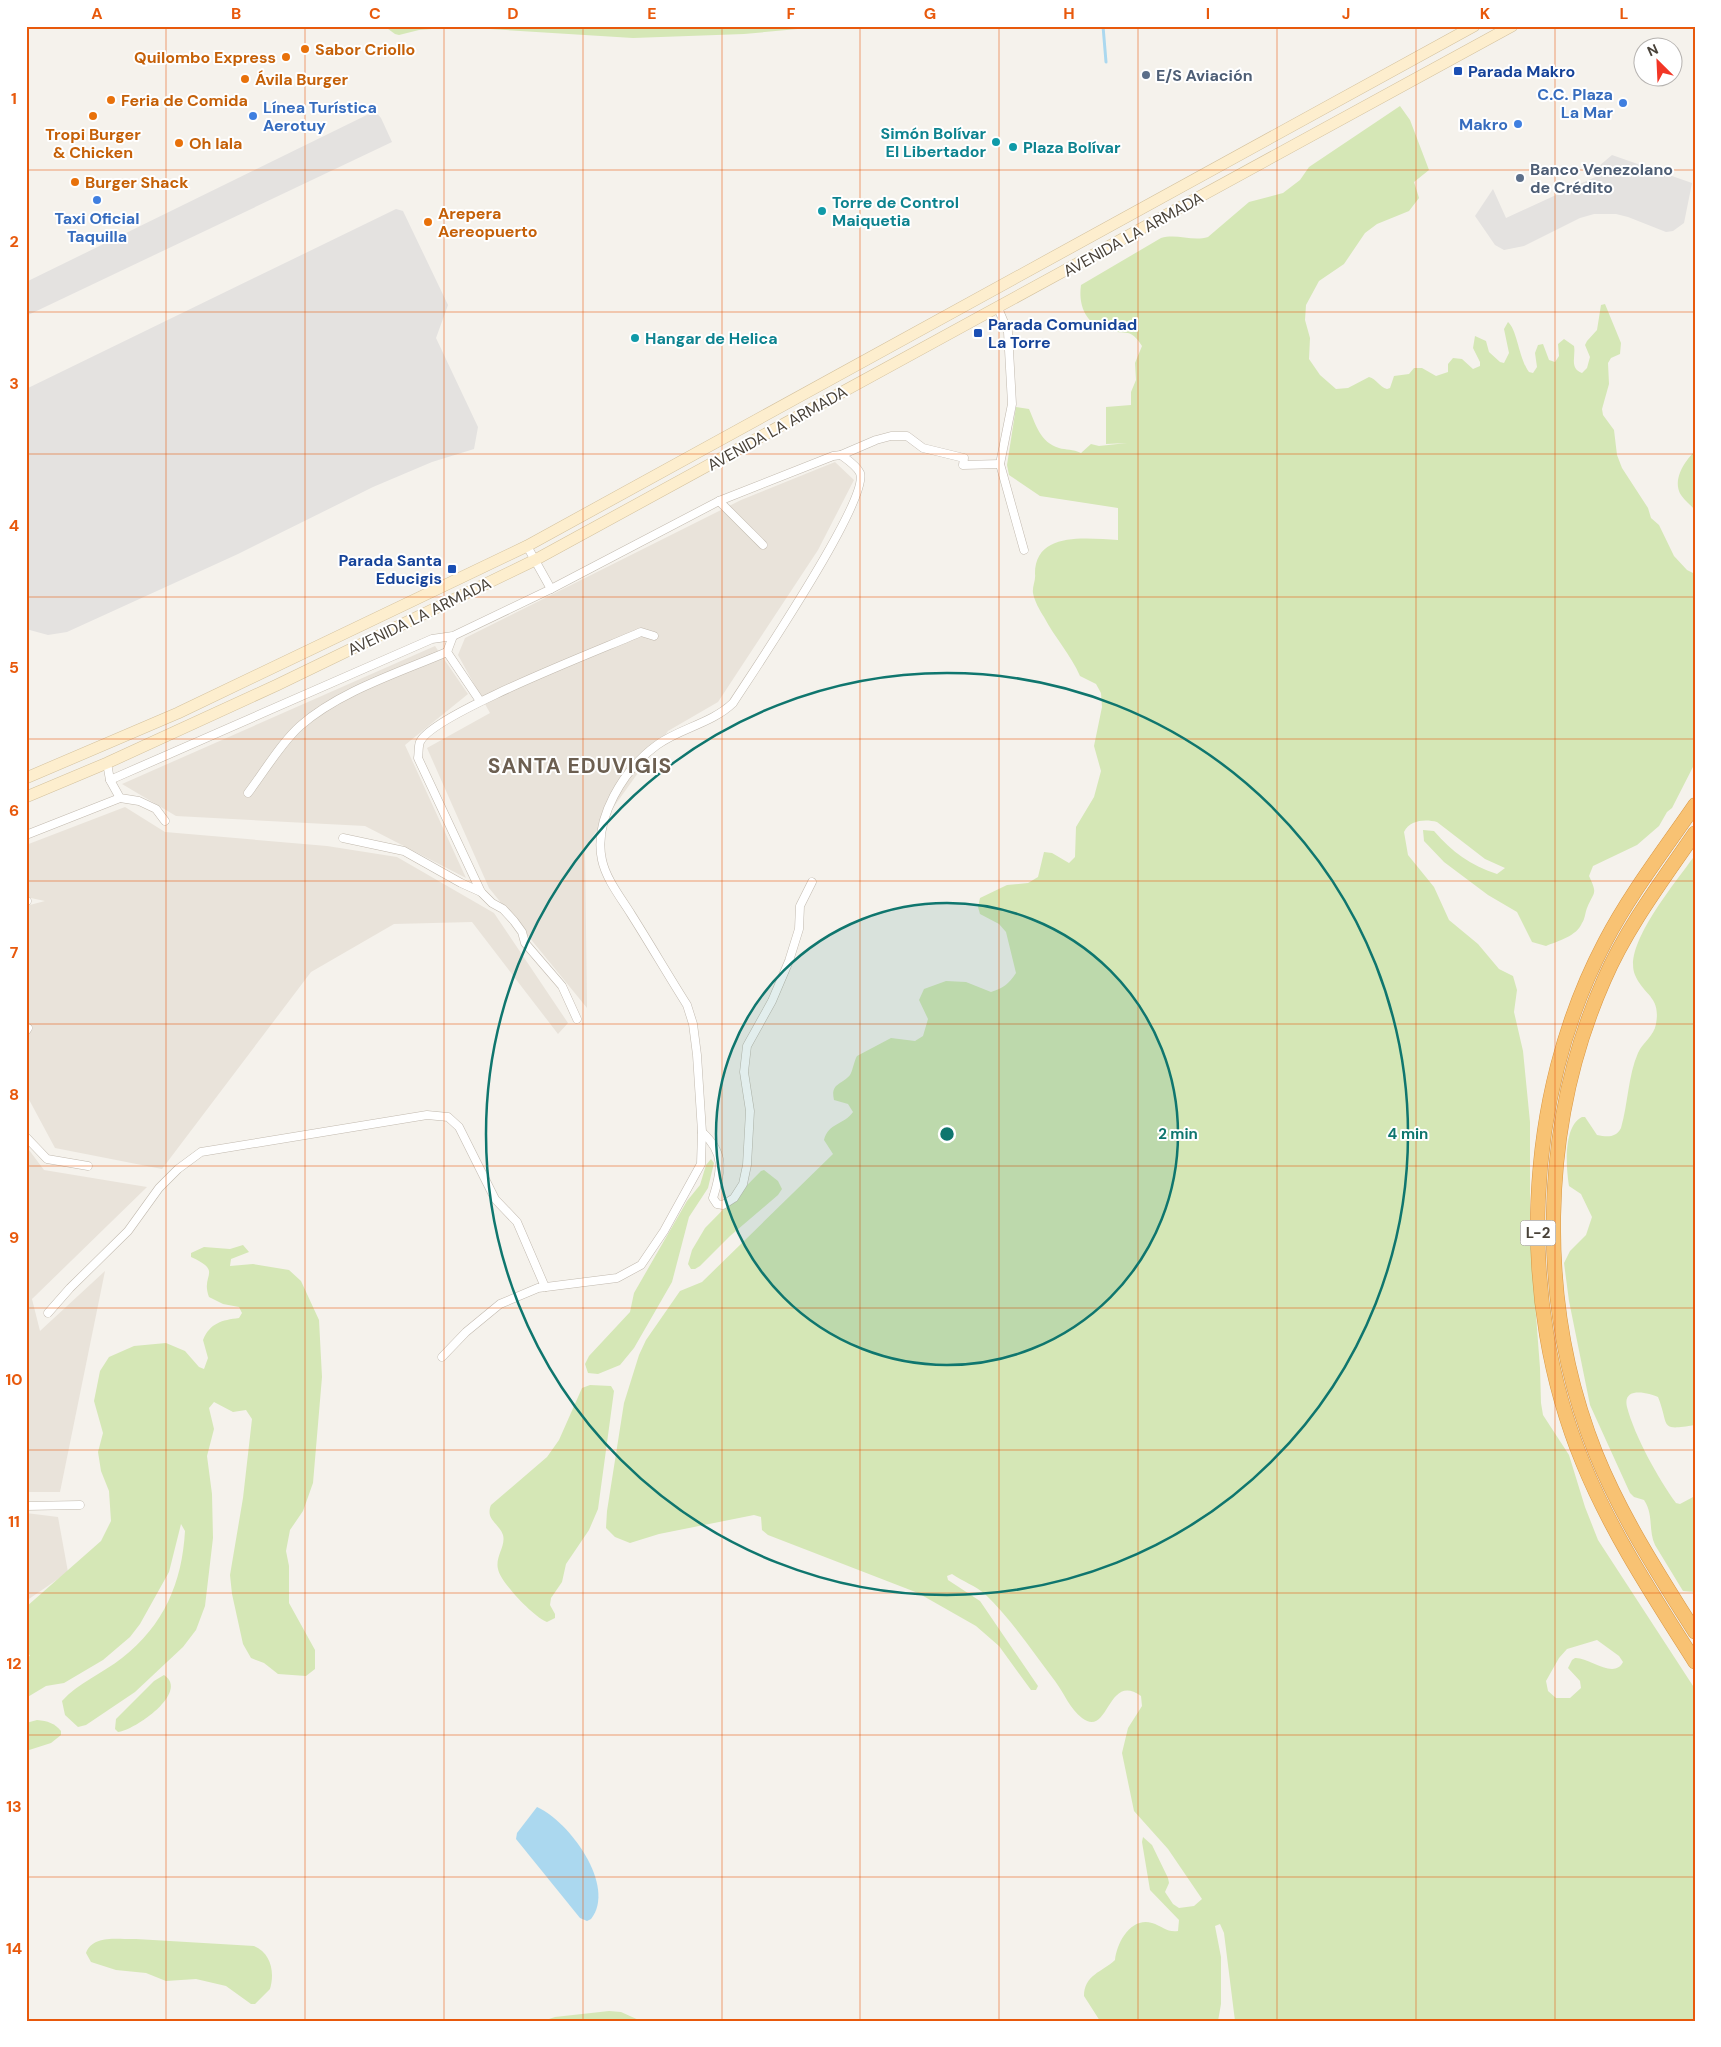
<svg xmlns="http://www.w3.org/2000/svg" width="1721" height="2047" viewBox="0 0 1721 2047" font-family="'DM Sans',sans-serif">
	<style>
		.residential { fill: #e9e3da }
		.green { fill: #d5e7b6; fill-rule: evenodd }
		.parking { fill: #e4e2e0 }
		.water { fill: #abd8ef }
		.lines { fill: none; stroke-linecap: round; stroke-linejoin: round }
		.stream { stroke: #abd8ef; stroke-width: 3 }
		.street-casing { stroke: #c1b9ae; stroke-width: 9 }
		.secondary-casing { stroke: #d3c19d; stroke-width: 12 }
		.highway-casing { stroke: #d89642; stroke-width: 15 }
		.street { stroke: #fff; stroke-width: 8 }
		.secondary { stroke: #fdeece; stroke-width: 11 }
		.highway { stroke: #f8c273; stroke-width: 14 }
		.grid { fill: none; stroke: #e8590c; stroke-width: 1; stroke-opacity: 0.55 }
		.ring { fill: none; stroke: #0f766e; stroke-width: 2.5 }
		.food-dot { fill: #e8710a; stroke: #fff; stroke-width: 2 }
		.transit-dot { fill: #1a4fb4; stroke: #fff; stroke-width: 2 }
		.service-dot { fill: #5c6f8a; stroke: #fff; stroke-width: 2 }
		.shop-dot { fill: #3f7fe0; stroke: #fff; stroke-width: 2 }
		.culture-dot { fill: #0f9aa8; stroke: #fff; stroke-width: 2 }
		.labels { text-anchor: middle; stroke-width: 4; stroke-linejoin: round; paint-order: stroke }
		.shield { fill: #fff; stroke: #807b74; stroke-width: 1 }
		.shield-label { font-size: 15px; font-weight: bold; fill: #494239 }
		.food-label { font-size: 16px; font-weight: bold; fill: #c56008; stroke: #fff; text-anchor: start }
		.transit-label { font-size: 16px; font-weight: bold; fill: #164399; stroke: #fff; text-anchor: start }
		.service-label { font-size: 16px; font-weight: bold; fill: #4e5e75; stroke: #fff; text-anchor: start }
		.shop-label { font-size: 16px; font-weight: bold; fill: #366cbe; stroke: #fff; text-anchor: end }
		.culture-label { font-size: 16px; font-weight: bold; fill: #0d838f; stroke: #fff; text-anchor: start }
		.street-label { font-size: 16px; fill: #494239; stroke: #fff }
		.district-label { font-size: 21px; font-weight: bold; letter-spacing: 1px; fill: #6c5f51; stroke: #fff }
		.centre { fill: #0f766e; stroke: #fff; stroke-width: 2.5 }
		.ring-label { font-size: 15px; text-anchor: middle; font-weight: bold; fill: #0f766e; stroke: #fff; stroke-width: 4; stroke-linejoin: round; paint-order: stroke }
		.neatline { fill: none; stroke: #e8590c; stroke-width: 2 }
		.grid-label { font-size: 16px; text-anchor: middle; font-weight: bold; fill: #e8590c }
	</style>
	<rect width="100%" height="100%" fill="#f5f2ec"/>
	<!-- residential -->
	<g class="residential">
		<polygon points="835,462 854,480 818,550 718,702 668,731 585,847 587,1008 489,888 427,748 490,713 458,655 465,638 741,500"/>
		<polygon points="435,646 468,694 405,745 466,878 365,826 176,816 122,784"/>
		<polygon points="125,807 165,832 327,846 397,857 494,913 568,1023 558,1034 472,922 394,924 311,972 162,1169 55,1148 26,1094 26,906 45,901 26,897 26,845"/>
		<polygon points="26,1146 44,1170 147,1187 32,1299 40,1331 105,1271 60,1492 26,1492"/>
		<polygon points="26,1513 58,1517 68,1572 26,1601"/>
	</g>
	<!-- green -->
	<g class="green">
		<polygon points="384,26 830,26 744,34 633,38 458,27 419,30 399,35 395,34"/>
		<path d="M1400 106 1410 120 1429 170 1414 182 1419 198 1409 211 1377 224 1365 233 1344 264 1319 281 1306 305 1305 320 1310 338 1309 359 1320 375 1336 389 1348 388 1369 377C1377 379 1379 387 1387 389L1390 388 1394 376 1409 374 1414 368H1422L1436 376 1448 372V364L1453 358 1462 359 1473 369 1480 366V362L1473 348 1475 336 1486 341 1489 352 1500 362 1504 363 1509 353 1504 329 1508 322C1517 329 1519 359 1529 372L1533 373 1537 367 1535 353 1538 345 1543 344 1549 360 1555 362 1559 356 1558 344 1564 339 1574 346C1576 356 1569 368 1582 373L1587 368 1590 357 1585 345 1587 341 1597 330 1601 305 1605 304 1621 343 1620 354 1611 358 1608 363 1609 384 1602 409 1603 415 1614 430 1617 455 1622 468 1648 508 1651 518 1659 525 1674 556 1687 570 1695 574V763L1672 808 1667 812 1659 826 1637 845 1593 866 1589 876C1598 895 1594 891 1587 908 1585 913 1585 919 1582 923 1577 936 1558 941 1546 946L1532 942 1517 912 1488 895 1444 862 1424 841 1423 830 1434 831C1452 852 1470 865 1497 874L1505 868 1485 859 1437 822C1425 819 1410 820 1404 832L1408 855 1434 887 1449 920 1478 944 1499 969 1513 976 1517 990 1514 1012 1523 1051 1530 1122V1236L1540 1368 1541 1403 1543 1415 1569 1455 1585 1507 1598 1540 1695 1689V2021H1235L1224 1933 1220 1924 1215 1926 1221 1957V2004L1218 2021H1100L1084 1996C1084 1975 1102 1972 1115 1960 1117 1942 1131 1917 1152 1923 1162 1926 1168 1933 1178 1931L1179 1920 1150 1890 1142 1842 1143 1837 1152 1845 1168 1878 1169 1883 1165 1892 1173 1904 1179 1908 1194 1906 1202 1899 1168 1849 1134 1811 1122 1753 1128 1728 1142 1706 1141 1696C1107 1671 1109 1739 1082 1718 1070 1709 1064 1693 1055 1681 1033 1652 1011 1619 985 1594 976 1586 962 1581 952 1574L947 1576 948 1580 980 1601 1038 1686 1036 1690H1031L999 1646 976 1626 918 1593 768 1535 762 1530 761 1517 754 1515 659 1534 630 1543 615 1537 606 1528 607 1511 624 1403 639 1355 646 1340 680 1291 702 1282 833 1154 824 1140C828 1123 844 1125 853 1112L848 1104 834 1100C830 1083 842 1085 850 1075 853 1070 854 1061 857 1056L891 1038 915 1041 923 1036 928 1019 919 1000 924 989 946 981 966 982 991 992C1003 988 1009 984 1016 973L1006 932 999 924 980 914 978 907 980 898 1007 885 1028 883 1038 877 1044 852 1052 853 1069 863 1075 857 1076 827 1094 797 1101 771 1094 746 1102 707 1101 693 1096 684 1080 676C1071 655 1055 638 1044 617 1040 611 1034 600 1033 593 1032 587 1036 580 1035 574 1035 530 1089 539 1118 540V508L1040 496 1009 475 1007 465 1016 407 1029 409C1036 425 1040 442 1059 448 1066 450 1073 449 1081 453L1091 444 1099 446 1127 443 1106 444V407L1131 405V392L1136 380 1135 363 1142 346C1130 327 1126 335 1109 331 1086 325 1078 306 1081 285L1161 238C1177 233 1192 242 1208 237L1249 202 1283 193 1300 180 1309 167ZM1597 1640 1619 1656 1623 1662C1614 1680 1589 1657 1575 1658L1572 1660 1568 1668 1580 1681 1581 1688 1570 1698H1556L1548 1691 1546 1681 1559 1658 1567 1649Z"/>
		<path d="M1695 451V510C1691 505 1685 501 1681 495 1672 480 1684 462 1695 451Z"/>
		<path d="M1695 855V1425C1658 1431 1670 1427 1658 1397 1649 1393 1622 1386 1627 1407 1635 1437 1658 1478 1676 1503L1680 1504 1695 1496V1592L1683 1591 1655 1545C1648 1530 1654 1515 1644 1500L1634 1497 1630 1493 1590 1405 1569 1301 1564 1263 1570 1251 1586 1235 1592 1217 1581 1194 1569 1186C1566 1168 1563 1126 1582 1117H1585L1597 1135C1607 1137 1616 1138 1621 1128 1628 1104 1628 1076 1638 1053 1643 1042 1654 1036 1656 1024 1661 996 1644 996 1635 975 1622 945 1678 880 1695 855Z"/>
		<polygon points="711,1159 714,1163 708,1188 689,1217 672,1282 634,1348 620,1365 598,1374 588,1373 585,1364 589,1356 630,1312 634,1293 687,1201 700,1185 706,1165"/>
		<polygon points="764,1170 778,1181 782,1189 778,1195 730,1236 700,1266 695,1269 691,1269 688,1264 692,1250 705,1228 761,1171"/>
		<path d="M243 1245 249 1252 231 1259 230 1266 253 1264 289 1270 301 1281 319 1320 322 1377 313 1483 303 1511 290 1530 286 1551 289 1566V1603L315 1650V1669L306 1676 278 1674 264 1663 251 1658 243 1644 232 1594 230 1575 243 1498 252 1419 246 1410 233 1412 214 1402 209 1408 214 1429 207 1456 212 1494 213 1538 205 1606 196 1630 183 1647 135 1692 86 1725 78 1727 65 1715 62 1701C78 1683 103 1673 122 1658 164 1625 182 1583 185 1531L181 1524 169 1572 140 1624 130 1637 103 1660 64 1683 46 1686 26 1698V1662L30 1655 26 1654V1607L101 1541 111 1521 109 1491 101 1471 98 1452 103 1433 94 1401 100 1371 109 1357 134 1346 166 1343 185 1351 199 1367 204 1369 208 1358 203 1340C210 1323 222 1320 239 1318L242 1313 239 1307 223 1304 209 1297C200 1274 224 1272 191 1257V1253L204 1247 230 1249Z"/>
		<path d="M590 1385 611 1386 614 1391 598 1509 589 1530 566 1564 562 1582 551 1598 550 1605 555 1614V1618L547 1622C535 1618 500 1582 498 1569 495 1557 506 1546 503 1535 499 1523 485 1520 491 1505L547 1457 559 1440 582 1388Z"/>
		<path d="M164 1675C190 1692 135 1730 118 1732L115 1729 116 1719 154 1681Z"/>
		<path d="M37 1720C48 1721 54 1723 61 1731V1735L51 1743 26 1751V1723Z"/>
		<path d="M136 1939 254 1946C271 1953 275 1972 270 1989L255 2004H251L226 1986 196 1979 166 1981 146 1973 116 1970 91 1962 86 1953C93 1934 120 1940 136 1939Z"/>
		<polygon points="609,2011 621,2012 641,2021 543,2021 555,2017"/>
	</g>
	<!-- parking -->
	<g class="parking">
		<polygon points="375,111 381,118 392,142 26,316 26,282"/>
		<polygon points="1612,155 1692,183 1684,223 1673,231 1666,232 1628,217 1616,214 1594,214 1580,218 1524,246 1504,250 1495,245 1475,216 1493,189 1506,218 1606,172 1592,172"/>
		<polygon points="396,209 403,211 448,305 436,338 478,427 474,449 432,462 373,487 238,554 67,632 48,635 26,629 26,389"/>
	</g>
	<!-- water -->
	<path class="water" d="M537 1807C569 1821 617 1886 591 1919L587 1921 580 1918 516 1839 517 1833Z"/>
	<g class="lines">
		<!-- stream -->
		<polyline class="stream" points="1103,26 1106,62"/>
		<!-- street casing -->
		<g class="street-casing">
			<g id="street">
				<polyline points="998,308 1008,332 1012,404 1000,464 1024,550"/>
				<polyline points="841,455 876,440 891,436 907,436 923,448 964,458 963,465 1000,464"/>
				<polyline points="719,501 763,545"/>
				<polyline points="527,546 551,589"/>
				<polyline points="453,636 447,652 480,701"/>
				<polyline points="107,763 110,780 120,798 139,801 156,809 165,821"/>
				<path d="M110 780 432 639 453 636 551 589 719 501 833 456 841 455C848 460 857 466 860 473 870 499 753 672 733 703 711 724 680 728 657 745 624 769 593 819 602 860 606 879 621 898 631 914 650 944 668 975 687 1005L693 1024 697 1055 702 1132 701 1164 664 1231 641 1265 617 1278 538 1288 500 1304 466 1332 442 1357"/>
				<path d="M248 793C264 772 281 743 300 726 340 691 398 673 447 652"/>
				<polyline points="26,835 120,798"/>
				<polyline points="343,838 404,851 461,883 481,892"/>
				<polyline points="26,901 27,901"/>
				<path d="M577 1019 562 986 525 943 522 932 514 921 503 909 492 903 481 892 418 758C419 753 418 747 420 742 432 714 605 648 641 632L654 636"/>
				<polyline points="26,1031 28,1028"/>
				<path d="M702 1132C725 1153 722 1170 713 1198L717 1204 723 1205 734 1198 743 1184 747 1165 750 1111 744 1072 747 1046 772 1001 789 961 799 929 800 906 812 882"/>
				<polyline points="26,1137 47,1159 88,1166"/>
				<polyline points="48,1313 70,1288 128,1231 159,1188 178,1169 201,1152 427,1115 448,1117 459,1127 495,1199 517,1222 545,1287"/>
				<polyline points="26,1506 80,1505"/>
			</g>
		</g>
		<!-- secondary casing -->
		<g class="secondary-casing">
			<g id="secondary">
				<polyline points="26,778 178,713 527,546 1474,26"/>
				<polyline points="26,797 107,763 277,685 535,560 1512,26"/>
			</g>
		</g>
		<!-- highway casing -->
		<g class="highway-casing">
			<g id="highway">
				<path d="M1695 805C1664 850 1630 894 1605 942 1523 1098 1516 1300 1583 1463 1612 1534 1654 1597 1695 1662"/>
				<path d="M1695 833C1662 881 1627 927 1604 980 1539 1127 1537 1306 1596 1454 1622 1518 1659 1575 1695 1632"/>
			</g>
		</g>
		<!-- street -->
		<use href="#street" class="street"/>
		<!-- secondary -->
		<use href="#secondary" class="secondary"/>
		<!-- highway -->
		<use href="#highway" class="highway"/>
	</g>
	<!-- grid -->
	<path class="grid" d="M166 26V2021M305 26V2021M444 26V2021M583 26V2021M722 26V2021M860 26V2021M999 26V2021M1138 26V2021M1277 26V2021M1416 26V2021M1555 26V2021M26 170H1695M26 312H1695M26 454H1695M26 597H1695M26 739H1695M26 881H1695M26 1024H1695M26 1166H1695M26 1308H1695M26 1450H1695M26 1593H1695M26 1735H1695M26 1877H1695"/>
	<!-- distance rings -->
	<circle cx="947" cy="1134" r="231" fill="#0f766e" fill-opacity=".12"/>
	<g class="ring">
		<circle cx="947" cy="1134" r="231"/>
		<circle cx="947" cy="1134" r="461"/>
	</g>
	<!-- markers -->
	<g class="food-dot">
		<circle cx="305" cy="49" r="5"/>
		<circle cx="286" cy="57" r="5"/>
		<circle cx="245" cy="79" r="5"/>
		<circle cx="111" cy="100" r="5"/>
		<circle cx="93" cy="116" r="5"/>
		<circle cx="179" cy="143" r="5"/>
		<circle cx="75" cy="182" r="5"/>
		<circle cx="428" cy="222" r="5"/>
	</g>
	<g class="transit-dot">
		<rect x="1453" y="66" width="10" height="10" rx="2.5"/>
		<rect x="973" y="328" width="10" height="10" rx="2.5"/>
		<rect x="447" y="564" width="10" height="10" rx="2.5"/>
	</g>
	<g class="service-dot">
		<circle cx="1146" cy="75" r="5"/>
		<circle cx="1520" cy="178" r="5"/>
	</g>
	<g class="shop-dot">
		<circle cx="1623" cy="103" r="5"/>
		<circle cx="253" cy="116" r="5"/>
		<circle cx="1518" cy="124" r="5"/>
		<circle cx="97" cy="200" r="5"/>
	</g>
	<g class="culture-dot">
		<circle cx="996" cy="142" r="5"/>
		<circle cx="1013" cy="147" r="5"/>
		<circle cx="822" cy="211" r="5"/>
		<circle cx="635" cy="338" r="5"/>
	</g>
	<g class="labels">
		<!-- shield labels -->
		<rect class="shield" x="1520.5" y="1220.5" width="35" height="25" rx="4"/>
		<g class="shield-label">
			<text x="1538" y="1238">L-2</text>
		</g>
		<!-- food labels -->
		<g class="food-label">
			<text x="315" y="55">Sabor Criollo</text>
			<text x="276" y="63" text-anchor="end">Quilombo Express</text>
			<text x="255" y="85">Ávila Burger</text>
			<text x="121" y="106">Feria de Comida</text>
			<text x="93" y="140" text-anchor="middle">Tropi Burger<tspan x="93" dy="18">&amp; Chicken</tspan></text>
			<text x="189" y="149">Oh lala</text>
			<text x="85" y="188">Burger Shack</text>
			<text x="438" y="219">Arepera<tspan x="438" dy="18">Aereopuerto</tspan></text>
		</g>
		<!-- transit labels -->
		<g class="transit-label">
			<text x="1468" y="77">Parada Makro</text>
			<text x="988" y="330">Parada Comunidad<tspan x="988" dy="18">La Torre</tspan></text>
			<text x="442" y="566" text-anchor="end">Parada Santa<tspan x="442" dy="18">Educigis</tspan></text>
		</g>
		<!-- service labels -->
		<g class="service-label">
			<text x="1156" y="81">E/S Aviación</text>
			<text x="1530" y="175">Banco Venezolano<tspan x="1530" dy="18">de Crédito</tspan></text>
		</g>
		<!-- shop labels -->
		<g class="shop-label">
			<text x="1613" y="100">C.C. Plaza<tspan x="1613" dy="18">La Mar</tspan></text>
			<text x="263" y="113" text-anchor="start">Línea Turística<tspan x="263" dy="18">Aerotuy</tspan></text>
			<text x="1508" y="130">Makro</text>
			<text x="97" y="224" text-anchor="middle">Taxi Oficial<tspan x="97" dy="18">Taquilla</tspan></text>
		</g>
		<!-- culture labels -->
		<g class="culture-label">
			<text x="986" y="139" text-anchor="end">Simón Bolívar<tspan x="986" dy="18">El Libertador</tspan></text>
			<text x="1023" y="153">Plaza Bolívar</text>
			<text x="832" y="208">Torre de Control<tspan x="832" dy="18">Maiquetia</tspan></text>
			<text x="645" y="344">Hangar de Helica</text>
		</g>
		<!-- street labels -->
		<g class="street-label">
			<text transform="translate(1133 234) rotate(-29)" y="6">AVENIDA LA ARMADA</text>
			<text transform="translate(777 428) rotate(-29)" y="6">AVENIDA LA ARMADA</text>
			<text transform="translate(419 616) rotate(-26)" y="6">AVENIDA LA ARMADA</text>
		</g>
		<!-- district labels -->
		<g class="district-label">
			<text x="580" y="773">SANTA EDUVIGIS</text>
		</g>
	</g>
	<circle cx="947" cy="1134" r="8" class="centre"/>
	<g class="ring-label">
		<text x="1178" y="1139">2 min</text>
		<text x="1408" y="1139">4 min</text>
	</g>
	<!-- border -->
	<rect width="1721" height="2047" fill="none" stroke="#ffffff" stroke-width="55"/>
	<!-- north arrow -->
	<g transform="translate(1658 62) rotate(336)"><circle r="24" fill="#ffffff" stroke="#b6b3b0"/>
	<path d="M0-4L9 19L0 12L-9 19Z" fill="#f23626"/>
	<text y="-8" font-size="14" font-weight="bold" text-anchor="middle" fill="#494239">N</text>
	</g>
	<rect x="28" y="28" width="1666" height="1992" class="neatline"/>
	<g class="grid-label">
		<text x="97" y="19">A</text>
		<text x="236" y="19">B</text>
		<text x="375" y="19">C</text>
		<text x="513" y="19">D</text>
		<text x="652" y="19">E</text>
		<text x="791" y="19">F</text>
		<text x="930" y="19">G</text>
		<text x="1069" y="19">H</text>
		<text x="1208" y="19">I</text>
		<text x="1346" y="19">J</text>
		<text x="1485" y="19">K</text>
		<text x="1624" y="19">L</text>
		<text x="14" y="104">1</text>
		<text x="14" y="247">2</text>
		<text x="14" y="389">3</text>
		<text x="14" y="531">4</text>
		<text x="14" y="673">5</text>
		<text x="14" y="816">6</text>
		<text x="14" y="958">7</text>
		<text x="14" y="1100">8</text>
		<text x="14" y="1243">9</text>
		<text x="14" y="1385">10</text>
		<text x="14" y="1527">11</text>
		<text x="14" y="1669">12</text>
		<text x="14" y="1812">13</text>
		<text x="14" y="1954">14</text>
	</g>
</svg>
